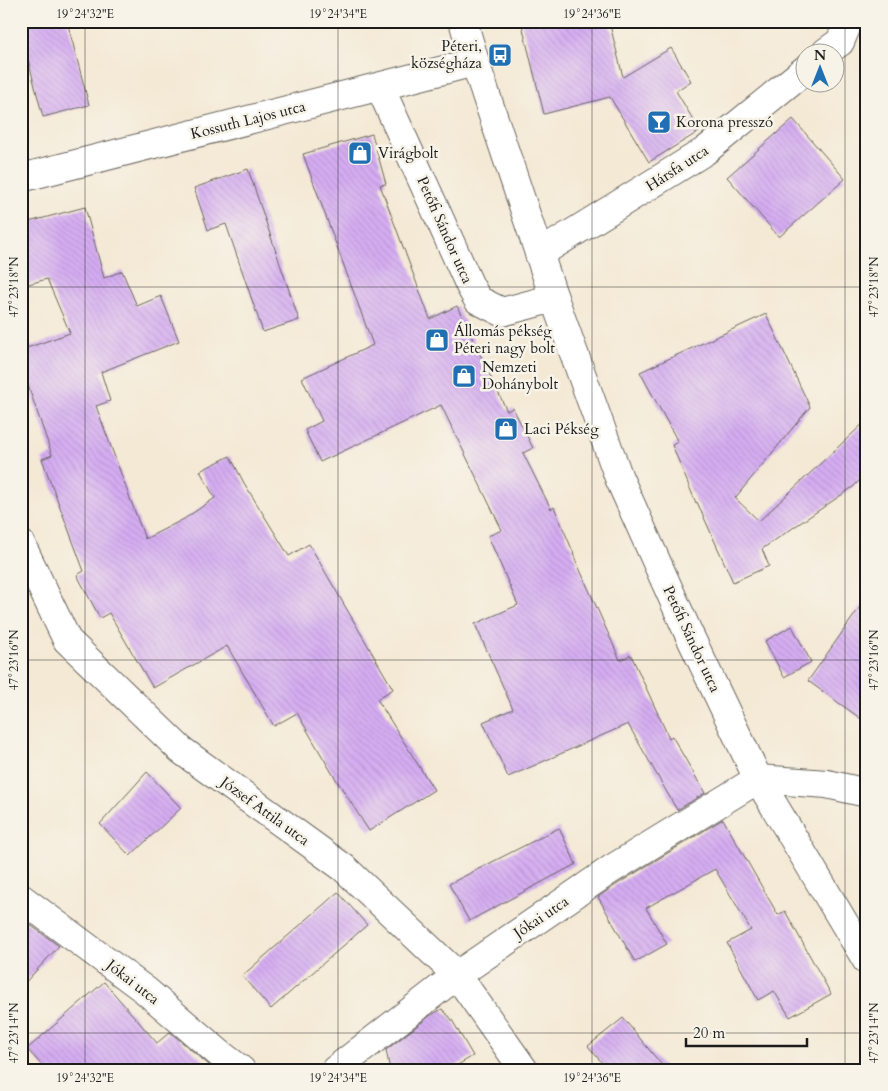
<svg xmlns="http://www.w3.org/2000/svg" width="888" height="1091" viewBox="0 0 888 1091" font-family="Cardo,serif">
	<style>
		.building { fill: url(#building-back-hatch) }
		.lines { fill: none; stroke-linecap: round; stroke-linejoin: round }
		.minor-casing { stroke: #68645d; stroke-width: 30 }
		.major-casing { stroke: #68645d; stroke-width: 30 }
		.minor { stroke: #fff; stroke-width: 28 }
		.major { stroke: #fff; stroke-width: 28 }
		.ticks { fill: none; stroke: #1c1c1c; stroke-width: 1; stroke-opacity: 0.45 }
		.labels { text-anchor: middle; stroke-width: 5; stroke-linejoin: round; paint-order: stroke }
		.poi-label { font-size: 15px; fill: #1c1c1c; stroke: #f7f3e8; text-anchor: start }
		.street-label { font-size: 15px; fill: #1c1c1c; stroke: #f7f3e8 }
		.neatline { fill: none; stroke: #1c1c1c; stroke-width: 2 }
		.ticks-label { font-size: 12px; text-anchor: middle; fill: #1c1c1c }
	</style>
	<defs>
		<pattern id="building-back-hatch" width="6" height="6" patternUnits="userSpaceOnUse" patternTransform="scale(1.25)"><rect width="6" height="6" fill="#d5adf2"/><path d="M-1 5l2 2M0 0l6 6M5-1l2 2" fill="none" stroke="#b694cf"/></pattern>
	</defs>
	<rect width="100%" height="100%" fill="#f7f3e8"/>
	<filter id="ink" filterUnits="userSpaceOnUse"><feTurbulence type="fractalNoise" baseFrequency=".02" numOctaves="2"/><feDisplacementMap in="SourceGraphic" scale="10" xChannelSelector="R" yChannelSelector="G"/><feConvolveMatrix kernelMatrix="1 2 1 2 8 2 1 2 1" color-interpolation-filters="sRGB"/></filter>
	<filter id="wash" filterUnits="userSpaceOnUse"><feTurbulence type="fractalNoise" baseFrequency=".0096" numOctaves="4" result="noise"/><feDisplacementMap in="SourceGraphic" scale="20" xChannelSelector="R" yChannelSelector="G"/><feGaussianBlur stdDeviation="1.12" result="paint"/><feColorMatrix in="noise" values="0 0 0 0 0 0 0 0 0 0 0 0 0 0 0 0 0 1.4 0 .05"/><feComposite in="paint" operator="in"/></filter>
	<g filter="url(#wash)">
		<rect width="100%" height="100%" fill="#f4e9d5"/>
		<g id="blocks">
			<!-- building -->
			<g class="building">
				<polygon points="21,21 67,21 89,105 43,117 21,33"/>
				<polygon points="521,21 609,21 623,77 671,48 691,81 676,91 700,131 649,162 610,97 544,114"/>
				<polygon points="793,119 845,179 779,237 727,177"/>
				<polygon points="372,134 386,184 380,185 430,319 457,306 507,411 513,408 533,448 523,453 551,509 554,507 574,554 573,554 620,660 631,655 669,738 672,736 705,793 677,810 628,724 508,777 483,722 513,709 475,624 518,605 488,536 502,530 441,405 320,462 305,430 322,421 302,378 373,345 303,154"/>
				<polygon points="248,169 299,320 263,332 226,224 208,230 194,188"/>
				<polygon points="85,207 104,278 122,271 137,306 161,296 179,341 101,372 110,401 96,406 145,539 184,519 215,498 200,471 230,456 244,483 289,556 309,544 393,689 377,699 434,790 369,831 332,773 297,713 274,726 227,646 153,688 109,613 100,618 77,575 84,571 42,459 52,455 21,365 21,350 70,333 47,279 21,286 21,224"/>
				<polygon points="766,314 810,407 735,498 759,521 867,420 867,473 853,487 762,549 769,566 733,582 697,502 696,503 672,445 678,442 640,372"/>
				<polygon points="867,597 867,723 808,681"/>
				<polygon points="792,626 811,662 784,677 765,641"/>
				<polygon points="147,772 181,808 130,856 100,824"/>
				<polygon points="723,819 778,915 785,911 831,994 790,1017 774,991 758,1000 727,943 751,930 715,869 646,908 667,944 635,962 598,897 619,883"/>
				<polygon points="559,828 576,864 469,921 449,884"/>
				<polygon points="338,892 367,925 271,1009 242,976"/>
				<polygon points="21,918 59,946 21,987"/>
				<polygon points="104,982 157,1043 170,1032 215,1070 46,1070 27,1049"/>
				<polygon points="442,1009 452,1020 473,1056 449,1070 390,1070 386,1050 431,1015"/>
				<polygon points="623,1018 666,1070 608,1070 588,1046"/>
			</g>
		</g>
	</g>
	<g filter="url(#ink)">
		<use href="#blocks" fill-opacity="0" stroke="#68645d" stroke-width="1"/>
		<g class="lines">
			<!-- minor casing -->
			<g class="minor-casing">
				<g id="minor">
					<polyline points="826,52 840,42 849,21"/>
					<polyline points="380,87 470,286 478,300 502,312 554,298"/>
					<polyline points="21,178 475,62"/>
					<polyline points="539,254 705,151 806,69"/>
					<polyline points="21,544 67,640 181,750 344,868 457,975 524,1070"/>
					<polyline points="21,898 145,990 220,1054 241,1070"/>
					<polyline points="335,1070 457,975 610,870 758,779 827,784 867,793"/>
				</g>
			</g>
			<!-- major casing -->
			<g class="major-casing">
				<polyline id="major" points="463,21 475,62 554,298 619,478 687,630 758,779 867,961"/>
			</g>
			<!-- minor -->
			<use href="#minor" class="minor"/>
			<!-- major -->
			<use href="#major" class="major"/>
		</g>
	</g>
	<!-- ticks -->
	<path class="ticks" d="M85 21V1070M338 21V1070M592 21V1070M845 21V1070M21 287H867M21 660H867M21 1033H867"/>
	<!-- icons -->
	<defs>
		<g id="bus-square" transform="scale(1.25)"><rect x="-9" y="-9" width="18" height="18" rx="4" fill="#1f6fb2" stroke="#f7f3e8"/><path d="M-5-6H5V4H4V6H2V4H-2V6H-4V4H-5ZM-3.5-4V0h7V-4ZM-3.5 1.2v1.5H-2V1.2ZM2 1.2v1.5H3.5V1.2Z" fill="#fff"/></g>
		<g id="bar-square" transform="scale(1.25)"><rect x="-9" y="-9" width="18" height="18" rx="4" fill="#1f6fb2" stroke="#f7f3e8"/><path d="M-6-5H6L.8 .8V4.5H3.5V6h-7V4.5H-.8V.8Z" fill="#fff"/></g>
		<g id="shop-square" transform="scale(1.25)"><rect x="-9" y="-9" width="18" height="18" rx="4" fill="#1f6fb2" stroke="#f7f3e8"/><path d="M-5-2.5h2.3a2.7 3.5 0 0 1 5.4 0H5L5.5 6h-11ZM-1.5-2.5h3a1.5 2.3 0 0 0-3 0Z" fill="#fff"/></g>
	</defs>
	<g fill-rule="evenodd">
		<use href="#bus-square" x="500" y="55"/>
		<use href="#bar-square" x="659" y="122"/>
		<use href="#shop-square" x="360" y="153"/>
		<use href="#shop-square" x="437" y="340"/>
		<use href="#shop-square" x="464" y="376"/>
		<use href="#shop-square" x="506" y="429"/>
	</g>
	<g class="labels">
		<!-- poi labels -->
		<g class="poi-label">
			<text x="482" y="51" text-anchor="end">Péteri,<tspan x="482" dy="17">községháza</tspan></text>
			<text x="676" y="127">Korona presszó</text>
			<text x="378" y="158">Virágbolt</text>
			<text x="454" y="336">Állomás pékség<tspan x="454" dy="17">Péteri nagy bolt</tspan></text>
			<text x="482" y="372">Nemzeti<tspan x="482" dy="17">Dohánybolt</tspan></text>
			<text x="524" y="434">Laci Pékség</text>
		</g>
		<!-- street labels -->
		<g class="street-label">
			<text transform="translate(248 120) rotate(-14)" y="5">Kossuth Lajos utca</text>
			<text transform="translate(677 168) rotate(-33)" y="5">Hársfa utca</text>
			<text transform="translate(445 230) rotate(66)" y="5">Petőfi Sándor utca</text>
			<text transform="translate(692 639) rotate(65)" y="5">Petőfi Sándor utca</text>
			<text transform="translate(265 811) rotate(36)" y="5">József Attila utca</text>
			<text transform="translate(541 917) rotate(-34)" y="5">Jókai utca</text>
			<text transform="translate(133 982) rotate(38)" y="5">Jókai utca</text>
		</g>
	</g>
	<!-- margin -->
	<rect width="888" height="1091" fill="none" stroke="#f7f3e8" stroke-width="55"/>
	<!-- north arrow -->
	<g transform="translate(820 68)"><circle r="24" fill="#f7f3e8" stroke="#9f9d96"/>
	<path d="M0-4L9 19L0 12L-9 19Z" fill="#1f6fb2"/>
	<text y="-8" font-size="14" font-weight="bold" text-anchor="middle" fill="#1c1c1c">N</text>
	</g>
	<!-- scale -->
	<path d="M686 1038v8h121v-8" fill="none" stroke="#1c1c1c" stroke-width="2.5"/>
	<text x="693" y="1038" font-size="15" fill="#1c1c1c" stroke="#f7f3e8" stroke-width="4" paint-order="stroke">20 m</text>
	<rect x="28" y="28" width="832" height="1036" class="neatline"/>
	<g class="ticks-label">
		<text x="85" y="18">19°24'32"E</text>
		<text x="338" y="18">19°24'34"E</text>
		<text x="592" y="18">19°24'36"E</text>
		<text transform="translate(14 287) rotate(-90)" y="4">47°23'18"N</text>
		<text transform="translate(874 287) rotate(-90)" y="4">47°23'18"N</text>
		<text transform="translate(14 660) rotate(-90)" y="4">47°23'16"N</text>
		<text transform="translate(874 660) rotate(-90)" y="4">47°23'16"N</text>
		<text transform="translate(14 1033) rotate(-90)" y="4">47°23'14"N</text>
		<text transform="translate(874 1033) rotate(-90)" y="4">47°23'14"N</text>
		<text x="85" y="1082">19°24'32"E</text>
		<text x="338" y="1082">19°24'34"E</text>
		<text x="592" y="1082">19°24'36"E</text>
	</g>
</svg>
